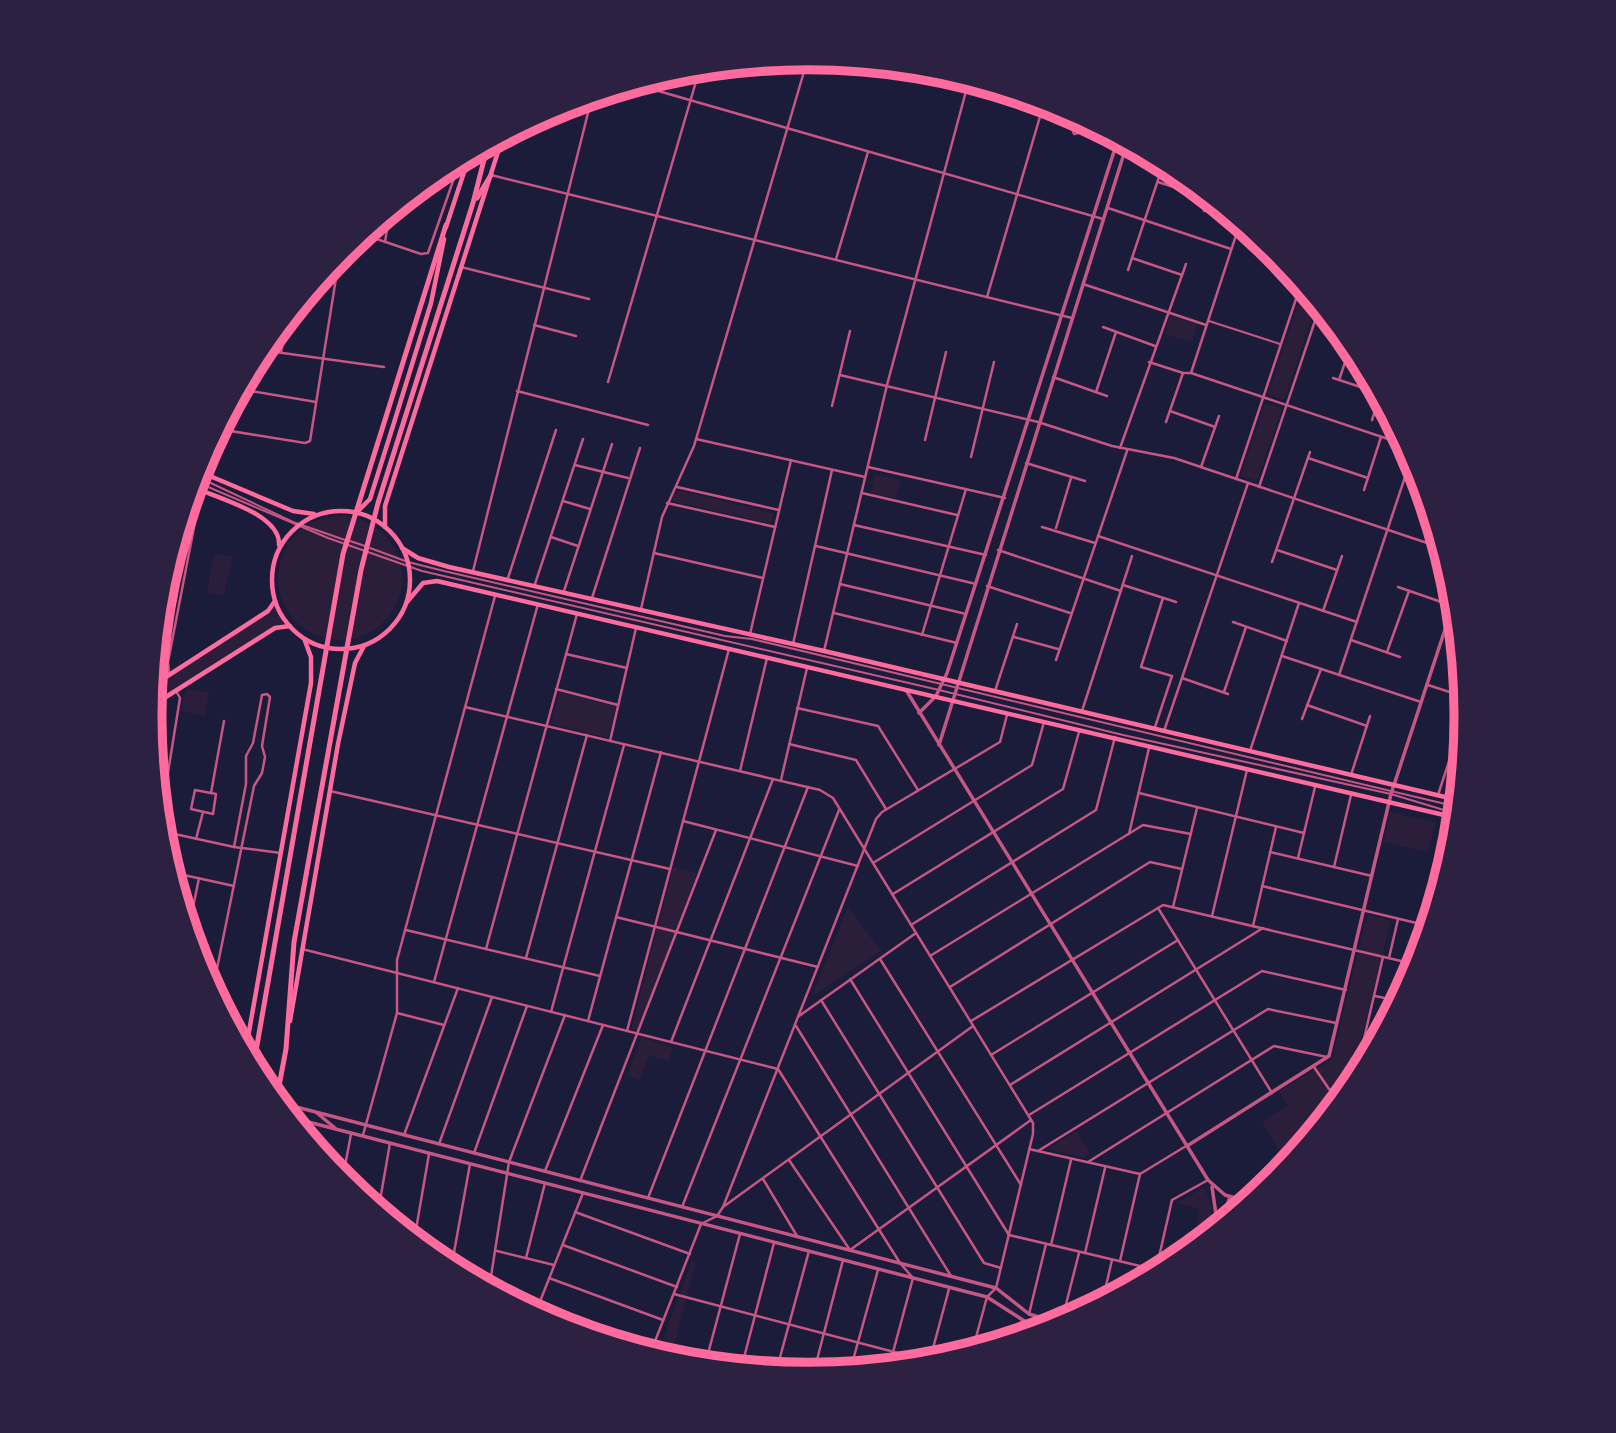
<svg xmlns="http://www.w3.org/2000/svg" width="1616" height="1433" viewBox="0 0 1616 1433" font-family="'Asap Condensed',sans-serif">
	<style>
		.green { fill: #2a1e3b }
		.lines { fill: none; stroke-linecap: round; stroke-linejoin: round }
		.service { stroke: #c65784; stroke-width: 2 }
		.minor { stroke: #c65784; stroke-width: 2.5 }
		.tertiary { stroke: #c65784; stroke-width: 3.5 }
		.secondary { stroke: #ff6b9d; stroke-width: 4.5 }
		.primary { stroke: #ff6b9d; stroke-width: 4.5 }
		.motorway { stroke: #ff6b9d; stroke-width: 5 }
		.rim { fill: none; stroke: #ff6b9d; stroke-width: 9 }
	</style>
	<rect width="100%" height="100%" fill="#1b1b3a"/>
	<!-- green -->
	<g class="green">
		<polygon points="1304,287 1317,303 1284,400 1268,394"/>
		<polygon points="1170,316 1197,324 1192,342 1165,334"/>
		<polygon points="1265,403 1282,408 1257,481 1241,476"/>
		<polygon points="875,474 901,480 896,498 870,493"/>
		<polygon points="677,490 774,513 771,524 672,501"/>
		<circle cx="340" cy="578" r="62"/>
		<polygon points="214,554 232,557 224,596 207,592"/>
		<polygon points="273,607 284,625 150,704 152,689"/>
		<polygon points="186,689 209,692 205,716 180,711"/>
		<polygon points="559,692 616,706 608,738 551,724"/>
		<polygon points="1390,812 1436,822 1427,852 1383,842"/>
		<polygon points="673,867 697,873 638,1031 631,1029"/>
		<polygon points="848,907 881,951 812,996"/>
		<polygon points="1367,914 1391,920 1348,1092 1290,1163 1286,1162 1262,1122 1288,1106 1279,1091 1332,1059"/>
		<polygon points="641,1037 673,1048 668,1061 649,1055 640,1080 627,1076"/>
		<polygon points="1077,1131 1090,1154 1084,1158 1047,1149"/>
		<path d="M1204 1187C1217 1214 1215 1230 1192 1249L1200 1209 1177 1203Z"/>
		<polygon points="692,1261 696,1262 672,1353 659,1350"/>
	</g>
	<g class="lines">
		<!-- service -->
		<g class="service">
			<polyline points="1209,321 1280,344"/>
			<polyline points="196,476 293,522 345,540"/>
			<polyline points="194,481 328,538 422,571 939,690 1123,735 1391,794 1457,814"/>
			<polyline points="350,541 365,546"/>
			<polyline points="370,548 408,562 444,571 725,636 752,639 1458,807"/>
		</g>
		<!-- minor -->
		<g class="minor">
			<polyline points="634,84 1103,219"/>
			<polyline points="1075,116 1072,129 1074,134 1078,133 1082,120"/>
			<polyline points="491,175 1072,318"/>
			<polyline points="1158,182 1208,198"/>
			<polyline points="1108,208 1231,249"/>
			<polyline points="1204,211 1209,197"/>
			<polyline points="362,234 421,254 428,253 461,158"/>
			<polyline points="385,242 390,211"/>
			<polyline points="1132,258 1182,275"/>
			<polyline points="836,259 868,152"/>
			<polyline points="461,267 589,299"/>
			<polyline points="1128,270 1161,171"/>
			<polyline points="1083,284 1206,325"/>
			<polyline points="987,297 1044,103"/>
			<polyline points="1316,317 1333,323"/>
			<polyline points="534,325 576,336"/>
			<polyline points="1103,327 1155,346"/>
			<polyline points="261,350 384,367"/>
			<polyline points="281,353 286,319"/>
			<polyline points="1149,362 1183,373 1191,373 1406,445"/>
			<polyline points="1191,373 1240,223"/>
			<polyline points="840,375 1038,422 1112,446 1174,458 1442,548"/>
			<polyline points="1053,377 1107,396"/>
			<polyline points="1333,378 1379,393"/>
			<polyline points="1339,380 1351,345"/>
			<polyline points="608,382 700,68"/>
			<polyline points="239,389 316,402"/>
			<polyline points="517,391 648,425"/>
			<polyline points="1096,392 1116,332"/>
			<polyline points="832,406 850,331"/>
			<polyline points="1170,411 1215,427"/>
			<polyline points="1372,420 1380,395"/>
			<polyline points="1166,422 1183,373"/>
			<polyline points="218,429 305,443 310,441 340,253"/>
			<polyline points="696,439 865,477"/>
			<polyline points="925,440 946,352"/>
			<polyline points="1120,448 1186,264"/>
			<polyline points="971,457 994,362"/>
			<polyline points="1308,458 1368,478"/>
			<polyline points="1026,463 1085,481"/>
			<polyline points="575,465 628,478"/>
			<polyline points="868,467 1005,498"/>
			<polyline points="1201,467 1219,416"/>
			<polyline points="1236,479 1301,284"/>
			<polyline points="677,487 779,510"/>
			<polyline points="1259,487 1320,306"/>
			<polyline points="1364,490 1381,437"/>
			<polyline points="862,493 957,515"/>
			<polyline points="563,501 590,509"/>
			<polyline points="667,503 775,527"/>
			<polyline points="854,525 986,555"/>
			<polyline points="1042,527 1095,543"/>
			<polyline points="1056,528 1071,478"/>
			<polyline points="1098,536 1357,622"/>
			<polyline points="551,537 578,546"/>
			<polyline points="816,546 976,584"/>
			<polyline points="998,550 1121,591"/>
			<polyline points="1277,550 1337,570"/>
			<polyline points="654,553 763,578"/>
			<polyline points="1272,562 1310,452"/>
			<polyline points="473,571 592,97"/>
			<polyline points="508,578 556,430"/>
			<polyline points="535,584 583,439"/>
			<polyline points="840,584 966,614"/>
			<polyline points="1123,585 1176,602"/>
			<polyline points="987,586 1070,613"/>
			<polyline points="1398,587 1453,606"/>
			<polyline points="564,591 612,444"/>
			<polyline points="592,598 640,448"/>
			<polyline points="641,609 662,517 694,446 808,58"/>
			<polyline points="1323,611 1342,556"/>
			<polyline points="834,613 957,643"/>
			<polyline points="1233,622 1287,641"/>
			<polyline points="750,634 791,460"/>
			<polyline points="922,635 966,489"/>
			<polyline points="1014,637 1058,649"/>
			<polyline points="1351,640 1400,657"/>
			<polyline points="793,644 832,470"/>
			<polyline points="824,651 887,385 969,80"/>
			<polyline points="1387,652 1409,591"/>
			<polyline points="566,654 627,668"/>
			<polyline points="1282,656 1421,702"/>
			<polyline points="1056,660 1127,451"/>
			<polyline points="155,662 167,664"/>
			<polyline points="169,673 168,662 201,491"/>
			<polyline points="1339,675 1412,456"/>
			<polyline points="1182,678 1228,694"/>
			<polyline points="1428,685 1465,697"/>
			<polyline points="556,689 618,705"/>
			<polyline points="995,691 1017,624"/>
			<polyline points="1224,692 1246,627"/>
			<polyline points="1307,705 1367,726"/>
			<polyline points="465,707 820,790 833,798 1033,1123 1033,1134 996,1288 987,1297 972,1352"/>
			<polyline points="797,708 878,726 918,790"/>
			<polyline points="1082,711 1132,556"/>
			<polyline points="1302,719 1321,669"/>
			<polyline points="1155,727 1172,676 1141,667 1163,598"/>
			<polyline points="1164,731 1248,483"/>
			<polyline points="610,741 636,628"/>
			<polyline points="789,744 856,760 886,809"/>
			<polyline points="1250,751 1299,603"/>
			<polyline points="740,771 767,658"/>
			<polyline points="1351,775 1370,716"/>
			<polyline points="781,780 807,668"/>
			<polygon points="195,790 216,794 213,814 191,809"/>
			<polyline points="330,791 670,869"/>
			<polyline points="211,793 224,721"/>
			<polyline points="1139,793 1304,833"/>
			<polyline points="1438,795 1456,740 1464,743"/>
			<polyline points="683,821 858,866"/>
			<polyline points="160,822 180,698 176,691"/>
			<polyline points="161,831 234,847 281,853"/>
			<polyline points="1129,834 1149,748"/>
			<polyline points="196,839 203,812"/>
			<polyline points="1270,852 1372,876"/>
			<polyline points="1298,858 1315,787"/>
			<polyline points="873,863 1032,765 1044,722"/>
			<polyline points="1334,867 1351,795"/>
			<polyline points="170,872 234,886"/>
			<polyline points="1262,886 1429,926"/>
			<polyline points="893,894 1063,789 1079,732"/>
			<polyline points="1173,907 1197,808"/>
			<polyline points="1158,908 1272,1093"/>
			<polyline points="1212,916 1247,770"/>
			<polyline points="616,917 818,967"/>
			<polyline points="911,925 1096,810 1115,737"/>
			<polyline points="1253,926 1276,827"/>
			<polyline points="406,930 600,976"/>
			<polyline points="188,932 199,878"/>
			<polyline points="302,949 778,1069 900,1263 913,1278 889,1367"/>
			<polyline points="486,949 577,614"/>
			<polyline points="930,956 1143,825 1191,834"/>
			<polyline points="526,958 587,735"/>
			<polyline points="1389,958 1398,919"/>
			<polyline points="880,959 1021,1185"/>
			<polyline points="850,979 1009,1235 1161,1271"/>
			<polyline points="207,982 214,984"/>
			<polyline points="434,982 538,604"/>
			<polyline points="950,987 1150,862 1182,869"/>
			<polyline points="212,993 254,786 262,773 265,757 262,746 270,697 267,694 262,695 253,743 246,756 246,784 234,847"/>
			<polyline points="1375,996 1399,1001"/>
			<polyline points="821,1000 984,1263 1001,1268"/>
			<polyline points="551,1012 624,745"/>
			<polyline points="397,1013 444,1025"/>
			<polyline points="799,1016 916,933"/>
			<polyline points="588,1021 661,752"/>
			<polyline points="971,1021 1163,905 1418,965"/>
			<polyline points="796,1026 951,1276"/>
			<polyline points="627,1031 729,649"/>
			<polyline points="671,1042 773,779"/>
			<polyline points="991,1055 1178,940"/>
			<polyline points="1314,1067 1329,1089 1346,1095"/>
			<polyline points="1010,1085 1263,928"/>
			<polyline points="1353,1086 1383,957"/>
			<polyline points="1029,1115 1262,971 1346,990"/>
			<polyline points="363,1135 397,1013 397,960 495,596"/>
			<polyline points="404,1135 458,988"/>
			<polyline points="309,1142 312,1124"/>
			<polyline points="439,1144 492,997"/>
			<polyline points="1029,1149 1140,1174 1186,1146"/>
			<polyline points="1038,1151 1268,1009 1336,1023"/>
			<polyline points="474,1153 527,1006"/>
			<polyline points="789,1160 850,1250 1031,1120"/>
			<polyline points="1088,1162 1274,1046 1327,1057"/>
			<polyline points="545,1171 603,1025"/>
			<polyline points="763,1179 797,1236"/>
			<polyline points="580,1181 716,830"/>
			<polyline points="342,1182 351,1134"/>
			<polyline points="648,1198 808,787"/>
			<polyline points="682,1207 839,810"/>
			<polyline points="723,1207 876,819 882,812 1000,742 1007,715"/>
			<polyline points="378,1212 390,1143"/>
			<polyline points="575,1212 690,1254"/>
			<polyline points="414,1241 429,1154"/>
			<polyline points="563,1245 677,1287"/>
			<polyline points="1051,1245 1071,1160"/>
			<polyline points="497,1251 554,1265"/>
			<polyline points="1085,1253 1105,1168"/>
			<polyline points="526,1258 545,1183"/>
			<polyline points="1120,1261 1140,1174"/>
			<polyline points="451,1269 470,1164"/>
			<polyline points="1156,1270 1172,1200 1208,1180"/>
			<polyline points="549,1278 663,1320"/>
			<polyline points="1143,1281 1146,1268"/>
			<polyline points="489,1289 509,1162 565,1015"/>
			<polyline points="674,1294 936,1363"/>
			<polyline points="1102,1303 1112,1260"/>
			<polyline points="525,1309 631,1348"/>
			<polyline points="535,1314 583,1193"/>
			<polyline points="1029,1314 1046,1244"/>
			<polyline points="1061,1324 1079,1253"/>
			<polyline points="1009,1341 1023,1320"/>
			<polyline points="648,1353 703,1365"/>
			<polyline points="650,1354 701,1224 717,1216 723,1207 973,1026"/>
			<polyline points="929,1363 949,1289"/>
			<polyline points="705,1365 740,1234"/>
			<polyline points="741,1369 774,1243"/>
			<polyline points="850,1371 878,1270"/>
			<polyline points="776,1372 809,1251"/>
			<polyline points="813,1375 843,1260"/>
		</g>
		<!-- tertiary -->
		<g class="tertiary">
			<polyline points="906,690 1208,1180 1225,1195 1250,1202"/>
			<polyline points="919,713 936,696 947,673 1118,139"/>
			<polyline points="939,745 1127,144"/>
			<polyline points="277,1102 996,1288 1029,1314 1061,1324"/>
			<polyline points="317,1113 335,1128"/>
			<polyline points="289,1117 987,1297 1026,1322 1048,1329"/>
			<polyline points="1187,1146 1329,1056 1391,794 1455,599"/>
			<polyline points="1212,1187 1218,1228"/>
			<polyline points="1219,1226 1230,1197"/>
		</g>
		<!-- secondary -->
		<g class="secondary">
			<polyline points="152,686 268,611 275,601"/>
			<polyline points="150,707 275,628 290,626"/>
		</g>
		<!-- primary -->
		<g class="primary">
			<polyline points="446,227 470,154"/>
			<polyline points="198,471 293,511 314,514"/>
			<path d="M193 487C217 498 281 514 279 545"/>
			<circle cx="341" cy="580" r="69"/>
			<polyline points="357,512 370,499 393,426 431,303 444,239"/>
			<polyline points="385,527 385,506 503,136"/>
			<polyline points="402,548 418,558 449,567 824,651 1458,800"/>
			<polyline points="407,602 423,583 437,581 1457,818"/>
			<polyline points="290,1021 338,744 355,663 364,646"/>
			<polyline points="245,1054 311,683 311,657 305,641"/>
		</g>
		<!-- motorway -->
		<g class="motorway">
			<polyline points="477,198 491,175"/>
			<polyline points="253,1068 343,554 446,225"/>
			<polyline points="276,1102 286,1049 294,942 361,570 378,503 473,203 488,144"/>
		</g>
	</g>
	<!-- crop -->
	<path d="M0 0H1616V1433H0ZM162 716a646 646 0 1 1 1292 0a646 646 0 1 1-1292 0Z" fill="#2d2142" fill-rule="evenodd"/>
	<path class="rim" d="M162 716a646 646 0 1 1 1292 0a646 646 0 1 1-1292 0Z"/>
</svg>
